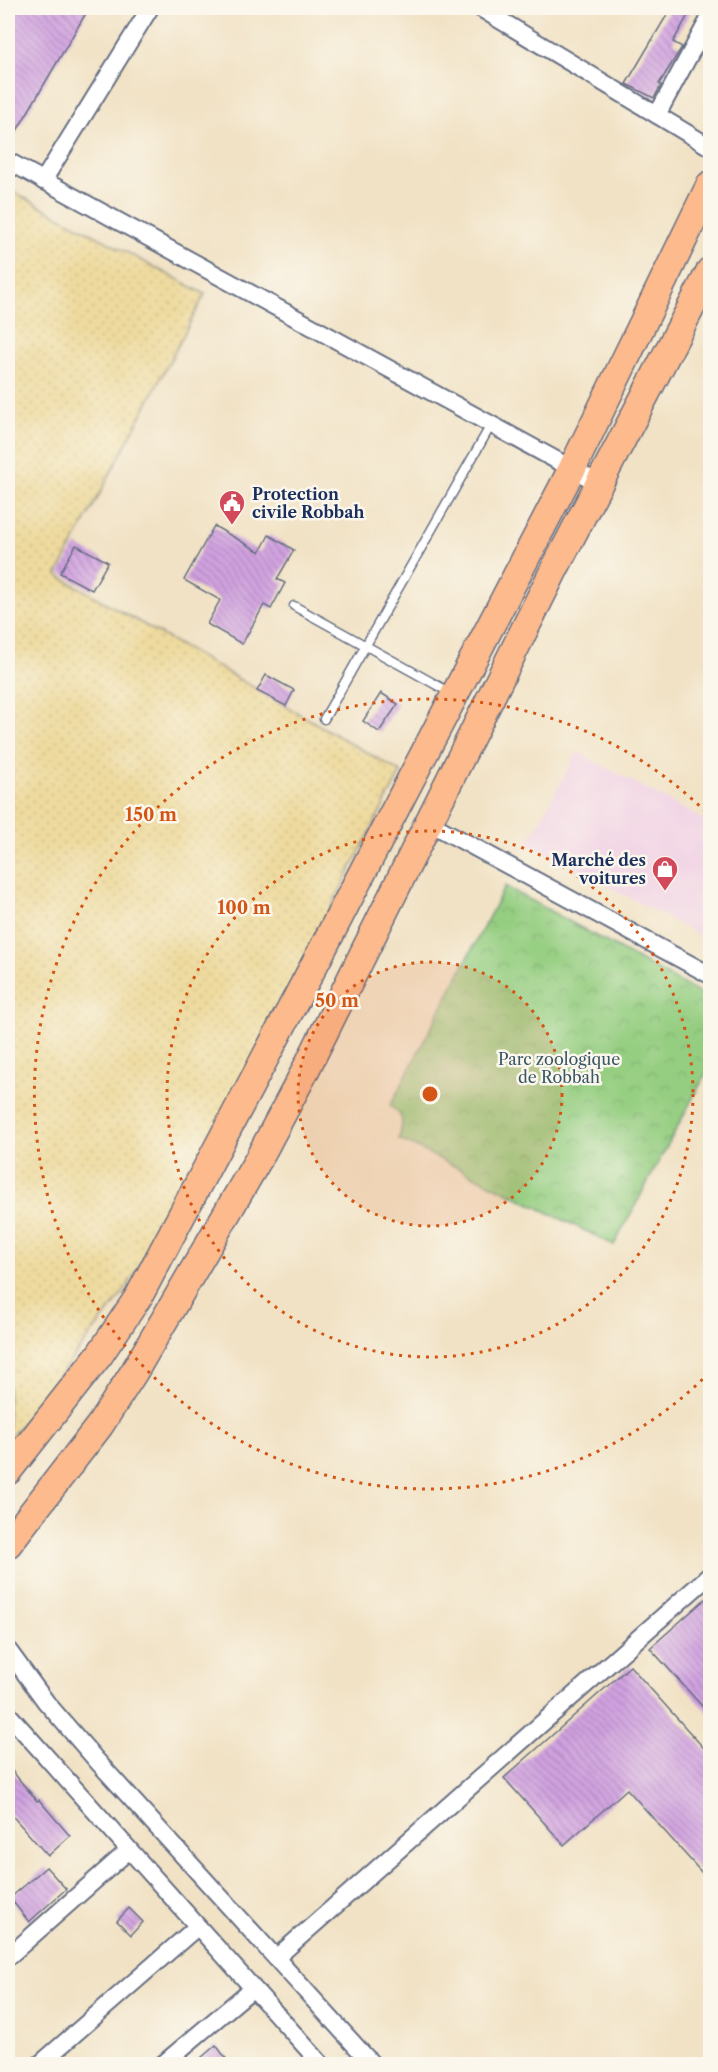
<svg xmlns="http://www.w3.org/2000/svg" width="718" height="2072" viewBox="0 0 718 2072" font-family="'Libre Caslon Text',serif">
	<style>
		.built { fill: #f0d0e4 }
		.sand { fill: url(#sand-dots); stroke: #84847e; stroke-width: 1.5 }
		.park { fill: url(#park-crowns); stroke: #587e70; stroke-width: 1.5 }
		.building { fill: url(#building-back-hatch) }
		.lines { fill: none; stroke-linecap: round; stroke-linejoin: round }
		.service-casing { stroke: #666e82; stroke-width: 11 }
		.minor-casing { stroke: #666e82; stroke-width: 20 }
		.trunk-casing { stroke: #666e82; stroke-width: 30 }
		.service { stroke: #fff; stroke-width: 8 }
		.minor { stroke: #fff; stroke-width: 16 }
		.trunk { stroke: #fcba8d; stroke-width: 27 }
		.ring { fill: none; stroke: #d45514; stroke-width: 3; stroke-dasharray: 3 6 }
		.labels { text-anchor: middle; stroke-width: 5; stroke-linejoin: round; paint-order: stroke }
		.poi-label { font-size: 16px; font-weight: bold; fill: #1b2f5e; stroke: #fbf7ec; text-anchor: start }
		.park-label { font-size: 16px; fill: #3a5767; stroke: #fbf7ec }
		.centre { fill: #d45514; stroke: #fbf7ec; stroke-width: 3 }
		.ring-label { font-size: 18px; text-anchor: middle; font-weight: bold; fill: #d45514; stroke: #fbf7ec; stroke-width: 5; stroke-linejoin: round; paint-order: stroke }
	</style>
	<defs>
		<pattern id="sand-dots" width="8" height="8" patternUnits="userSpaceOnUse" patternTransform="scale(1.5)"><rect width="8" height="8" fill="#eeda9e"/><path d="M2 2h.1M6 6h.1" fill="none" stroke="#ccbb8a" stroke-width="1.8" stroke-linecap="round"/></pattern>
		<pattern id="park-crowns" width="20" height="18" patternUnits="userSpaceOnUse" patternTransform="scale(1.5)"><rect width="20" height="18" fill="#95ce81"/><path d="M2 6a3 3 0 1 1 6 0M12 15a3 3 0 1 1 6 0" fill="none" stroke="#80b172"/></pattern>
		<pattern id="building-back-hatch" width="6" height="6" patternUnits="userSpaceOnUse" patternTransform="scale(1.5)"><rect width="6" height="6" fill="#d1a2e0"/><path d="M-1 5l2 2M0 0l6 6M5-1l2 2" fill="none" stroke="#a984b9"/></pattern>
	</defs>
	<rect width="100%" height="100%" fill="#fbf7ec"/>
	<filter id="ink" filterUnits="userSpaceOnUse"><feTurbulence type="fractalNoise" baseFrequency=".0167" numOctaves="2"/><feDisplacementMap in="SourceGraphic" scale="12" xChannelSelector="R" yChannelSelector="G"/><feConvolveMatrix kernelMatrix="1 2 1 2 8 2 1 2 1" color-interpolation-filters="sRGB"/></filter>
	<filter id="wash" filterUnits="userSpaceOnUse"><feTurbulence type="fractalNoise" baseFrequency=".008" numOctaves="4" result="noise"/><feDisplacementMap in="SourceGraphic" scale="24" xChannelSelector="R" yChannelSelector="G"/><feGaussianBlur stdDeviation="1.35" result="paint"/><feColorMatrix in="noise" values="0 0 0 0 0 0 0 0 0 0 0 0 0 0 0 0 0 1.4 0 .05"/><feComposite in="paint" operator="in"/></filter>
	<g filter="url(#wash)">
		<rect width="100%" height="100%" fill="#f1e2c5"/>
		<!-- built -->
		<polygon class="built" points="577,752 710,823 710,941 528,843"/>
		<!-- sand -->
		<polygon class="sand" points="8,189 205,294 57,575 401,772 207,1147 124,1292 8,1441"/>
		<!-- park -->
		<path class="park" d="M505 886 710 999V1066L614 1245 399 1139C403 1122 405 1116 390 1106Z"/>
		<g id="blocks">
			<!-- building -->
			<g class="building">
				<polygon points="8,8 89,8 8,146"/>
				<polygon points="671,8 692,8 673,42 682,47 659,84 661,85 654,98 626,84"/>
				<polygon points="214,526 260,552 269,535 294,550 277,579 285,583 271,609 264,605 242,644 207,624 220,600 184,580"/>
				<polygon points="76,545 108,562 92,590 60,573"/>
				<polygon points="266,675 294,690 286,706 257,691"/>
				<polygon points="381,693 398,704 379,732 363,721"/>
				<polygon points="711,1594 711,1716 650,1648"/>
				<polygon points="630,1666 711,1756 711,1883 627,1789 564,1845 504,1778"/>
				<polygon points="8,1766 37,1801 39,1800 70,1836 48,1856 8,1811"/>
				<polygon points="46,1867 66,1889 29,1922 10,1898"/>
				<polygon points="129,1908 143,1922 131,1935 117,1921"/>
				<polygon points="216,2045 230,2064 194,2064"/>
			</g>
		</g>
	</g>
	<g filter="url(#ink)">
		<use href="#blocks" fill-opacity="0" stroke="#666e82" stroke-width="1.5"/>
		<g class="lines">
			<!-- service casing -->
			<g class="service-casing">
				<g id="service">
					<polyline points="294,606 451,693"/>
					<polyline points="324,719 491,425"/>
				</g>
			</g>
			<!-- minor casing -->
			<g class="minor-casing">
				<g id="minor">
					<polyline points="480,8 710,147"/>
					<polyline points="657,115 710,17"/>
					<polyline points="8,161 600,484"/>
					<polyline points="43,181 150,8"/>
					<polyline points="428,822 710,975"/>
					<polyline points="8,1650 46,1702 98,1762 372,2064"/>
					<polyline points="8,1714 321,2064"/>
					<polyline points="8,1957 128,1851"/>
					<polyline points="277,1957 710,1575"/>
					<polyline points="40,2064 197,1927"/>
					<polyline points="163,2064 252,1989"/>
				</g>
			</g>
			<!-- trunk casing -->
			<g class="trunk-casing">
				<g id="trunk">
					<polyline points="8,1471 100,1354 139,1296 320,954 572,469 710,185"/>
					<polyline points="8,1544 100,1425 134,1372 258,1160 303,1075 554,570 710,271"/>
				</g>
			</g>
			<!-- service -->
			<use href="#service" class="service"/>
			<!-- minor -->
			<use href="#minor" class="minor"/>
			<!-- trunk -->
			<use href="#trunk" class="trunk"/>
		</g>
	</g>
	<!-- distance rings -->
	<circle cx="430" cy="1094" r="132" fill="#d45514" fill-opacity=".12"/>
	<g class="ring">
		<circle cx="430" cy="1094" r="132"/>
		<circle cx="430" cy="1094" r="263"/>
		<path d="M709 1373A395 395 0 1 1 709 815"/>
	</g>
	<!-- icons -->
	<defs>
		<g id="civic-pin" transform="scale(1.35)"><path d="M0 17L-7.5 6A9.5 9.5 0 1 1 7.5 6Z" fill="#d1495b" stroke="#fbf7ec"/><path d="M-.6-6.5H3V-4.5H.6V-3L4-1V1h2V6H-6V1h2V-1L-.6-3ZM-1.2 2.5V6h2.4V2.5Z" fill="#fff"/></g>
		<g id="shop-pin" transform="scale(1.35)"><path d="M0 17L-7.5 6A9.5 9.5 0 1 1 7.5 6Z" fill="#d1495b" stroke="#fbf7ec"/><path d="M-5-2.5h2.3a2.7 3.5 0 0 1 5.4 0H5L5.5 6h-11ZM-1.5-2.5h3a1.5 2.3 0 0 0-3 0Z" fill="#fff"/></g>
	</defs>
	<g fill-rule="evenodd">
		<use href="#civic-pin" x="232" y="503"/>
		<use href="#shop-pin" x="665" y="869"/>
	</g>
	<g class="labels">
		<!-- poi labels -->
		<g class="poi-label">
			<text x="252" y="500">Protection<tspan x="252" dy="18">civile Robbah</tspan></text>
			<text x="646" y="866" text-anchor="end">Marché des<tspan x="646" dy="18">voitures</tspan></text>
		</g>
		<!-- park labels -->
		<g class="park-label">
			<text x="559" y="1065">Parc zoologique<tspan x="559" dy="18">de Robbah</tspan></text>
		</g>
	</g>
	<circle cx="430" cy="1094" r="9" class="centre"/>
	<g class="ring-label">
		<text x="151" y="821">150 m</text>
		<text x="244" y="914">100 m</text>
		<text x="337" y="1007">50 m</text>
	</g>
	<!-- margin -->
	<rect width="718" height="2072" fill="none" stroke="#fbf7ec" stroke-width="30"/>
</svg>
